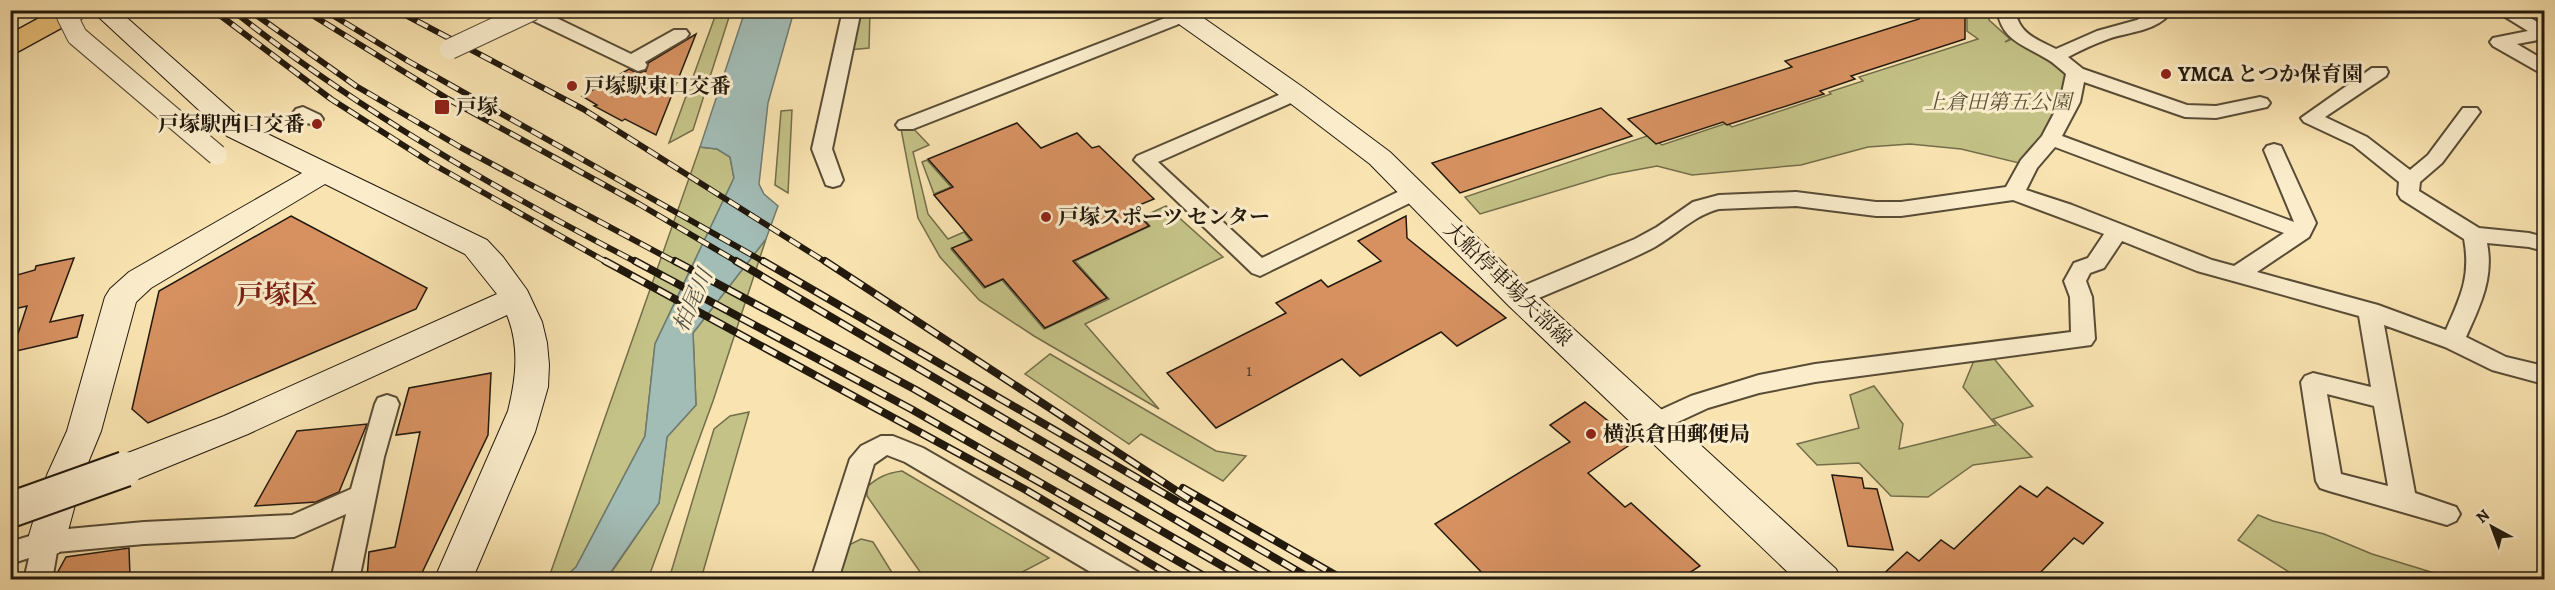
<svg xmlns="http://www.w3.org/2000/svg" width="2555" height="590" viewBox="0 0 2555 590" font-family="Alegreya,'Noto Serif JP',serif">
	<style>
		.green { fill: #c4c287; stroke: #736e4a; stroke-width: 1.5 }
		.water { fill: #a2bcb6; stroke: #6f7b72; stroke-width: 1.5 }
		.building { fill: #d79161; stroke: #22190d; stroke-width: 1.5 }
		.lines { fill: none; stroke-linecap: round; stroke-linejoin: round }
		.street-casing { stroke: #584c36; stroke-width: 4 }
		.secondary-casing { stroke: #22190d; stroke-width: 2 }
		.highway-casing { stroke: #22190d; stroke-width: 3 }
		.street { fill: #fbedcc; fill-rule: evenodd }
		.secondary { fill: #fbedcc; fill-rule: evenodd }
		.highway { fill: #ecc278; fill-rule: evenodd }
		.rail-far1-casing { stroke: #22190d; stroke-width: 6 }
		.rail-casing { stroke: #22190d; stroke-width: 8 }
		.rail-far1 { stroke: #fbedcc; stroke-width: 4; stroke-dasharray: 12; stroke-linecap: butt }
		.rail { stroke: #fbedcc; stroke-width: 5; stroke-dasharray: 15; stroke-linecap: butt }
		.street-bridge-casing { stroke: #584c36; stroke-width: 22; stroke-linecap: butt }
		.secondary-bridge-casing { stroke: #22190d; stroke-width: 38; stroke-linecap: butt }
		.street-bridge { stroke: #fbedcc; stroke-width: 20 }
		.secondary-bridge { stroke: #fbedcc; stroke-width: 34 }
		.poi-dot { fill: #8f2418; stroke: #fbedcc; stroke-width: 2 }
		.labels { text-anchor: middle; stroke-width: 6; stroke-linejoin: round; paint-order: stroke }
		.number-label { font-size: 18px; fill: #4f3722 }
		.poi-label { font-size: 21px; font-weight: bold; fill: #22190d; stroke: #fbedcc; text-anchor: start }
		.park-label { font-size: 21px; font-style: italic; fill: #5b5438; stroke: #fbedcc }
		.street-label { font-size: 21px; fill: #22190d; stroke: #fbedcc }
		.water-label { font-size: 22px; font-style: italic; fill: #4f5248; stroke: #fbedcc }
		.district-label { font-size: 27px; font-weight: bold; fill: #7a1f14; stroke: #fbedcc }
	</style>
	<rect width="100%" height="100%" fill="#f9e4b1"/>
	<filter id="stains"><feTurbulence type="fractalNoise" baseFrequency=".00333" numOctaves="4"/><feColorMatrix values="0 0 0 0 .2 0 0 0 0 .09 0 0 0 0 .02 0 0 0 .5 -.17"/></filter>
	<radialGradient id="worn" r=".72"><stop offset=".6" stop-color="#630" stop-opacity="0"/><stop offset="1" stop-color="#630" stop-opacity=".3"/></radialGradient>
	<!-- green -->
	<g class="green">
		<polygon points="717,11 731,11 693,130 669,143"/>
		<polygon points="858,11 870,11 869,48 849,50"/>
		<polygon points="1967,11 1991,11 1989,20 2010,39 2005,42 2012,39 2050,59 2066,73 2062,100 2042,136 2019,163 1961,149 1910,144 1868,147 1801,165 1692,175 1657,166 1609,175 1480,214 1465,197 1650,135 1662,145 1727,123 1732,127 1831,94 1829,92 1863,81 1859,77 1978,39 1967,31"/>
		<polygon points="792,110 788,193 775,185 781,111"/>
		<polygon points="910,125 929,145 913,152 928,214 948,239 964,232 970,240 951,249 984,288 1002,280 1044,329 1109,299 1075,261 1150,226 1142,217 1166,206 1223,257 1085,324 1159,409 1034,336 979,300 940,257 918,218 901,129"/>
		<polygon points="700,147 717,149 730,157 734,178 655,344 645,436 576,567 563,579 548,580"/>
		<polygon points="927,160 951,187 934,194 922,162"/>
		<polygon points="766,239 713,401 648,579 606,580 659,503 667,437 696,405 693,333"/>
		<polygon points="1050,354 1216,451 1246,456 1223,481 1141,434 1129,444 1025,374"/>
		<polygon points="1991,355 2033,406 1993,419 2032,457 1973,465 1928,497 1891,496 1859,463 1817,465 1797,444 1859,428 1850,395 1874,386 1903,424 1899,449 1996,425 1963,387 1975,358"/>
		<polygon points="749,412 701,579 669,579 714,429 730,416"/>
		<path d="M902 471 1049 558 1009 579H925L867 496V487C878 477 887 473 902 471Z"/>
		<polygon points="2258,515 2273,521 2324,534 2372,554 2454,579 2300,579 2238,540"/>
		<polygon points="861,539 873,542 896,579 837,580 849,545"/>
	</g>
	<!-- water -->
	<polygon class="water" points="745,11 794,11 768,103 759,184 764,194 778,206 766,239 693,333 696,405 667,437 659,503 606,579 563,579 576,567 645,436 655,344 734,178 730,157 717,149 700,147"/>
	<!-- building -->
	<g class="building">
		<polygon points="1919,10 1965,10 1965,39 1851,76 1855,79 1820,91 1824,94 1727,125 1723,122 1656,144 1628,119 1792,67 1785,61 1919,19"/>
		<polygon points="696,34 656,135 625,119 622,121 594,106 597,105 582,96 629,69 637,73 646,71 648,63"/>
		<polygon points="1601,108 1632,136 1460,193 1432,163"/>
		<polygon points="1017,123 1041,148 1077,133 1092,148 1099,146 1154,199 1132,208 1149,226 1073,261 1107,298 1045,328 1003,279 985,287 952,248 972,240 934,195 953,187 928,159"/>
		<polygon points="291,216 427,288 416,309 148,423 132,409 159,291"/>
		<polygon points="1406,216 1407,238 1506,318 1457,346 1441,332 1360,376 1342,359 1216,428 1167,373 1286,313 1276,303 1321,280 1328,287 1381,261 1358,241"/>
		<polygon points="74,258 50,322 83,315 77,337 12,352 27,306 10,310 10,277 35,270 36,266"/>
		<polygon points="491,373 488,435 419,579 367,579 369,552 395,547 420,432 396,435 409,388"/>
		<polygon points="1585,402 1634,442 1588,473 1625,507 1631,503 1700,566 1680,579 1488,579 1435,524 1570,442 1550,425"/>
		<polygon points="367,424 339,492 316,502 255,506 297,431"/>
		<polygon points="1832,475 1862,478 1864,488 1877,489 1893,550 1848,546"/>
		<polygon points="2020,486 2037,497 2047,487 2103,523 2083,544 2074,538 2034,579 1878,579 1907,552 1919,561 1941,540 1954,549"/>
		<polygon points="129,548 130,577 109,579 54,579 66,557"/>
	</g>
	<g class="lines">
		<!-- street casing -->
		<g class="street-casing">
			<g id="street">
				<polygon points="516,10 540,10 631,54 674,30 686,30 689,34 686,38 645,62 647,65 645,69 638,71 519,14"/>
				<polygon points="843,10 861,10 832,149 843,180 840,185 833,187 826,185 812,149"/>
				<path d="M1997 10H2015C2019 34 2036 39 2056 49L2097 31 2137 20 2154 10H2173C2157 32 2131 31 2108 39 2094 44 2081 50 2068 57L2083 69 2187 105 2216 106 2260 97 2267 99 2270 103 2267 107 2216 118 2185 117 2084 82 2080 102 2062 136 2294 222 2264 150 2267 146 2274 144 2281 146 2316 223 2309 237 2257 272 2378 305 2446 330C2461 296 2471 276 2464 239L2401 199 2398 194 2399 182 2353 145 2304 122 2301 118 2372 68H2386L2388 72 2386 76 2325 117 2367 137 2410 170 2428 155 2463 108H2477L2480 112 2477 116 2442 163 2420 182 2419 191 2479 228 2529 233 2544 237V251L2529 247 2487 243C2494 278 2480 306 2466 337L2506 357 2544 366V384L2492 370 2445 347 2384 325 2415 493 2456 507 2460 514 2456 521 2447 525 2329 491 2320 488 2316 481 2301 382 2305 376 2313 373 2371 387 2359 316 2197 271 2122 241 2104 268 2090 273 2086 281 2092 297 2095 339 2091 345 1815 382 1759 393 1708 408 1654 433 1645 431 1642 424 1645 417 1691 396 1759 375 1815 364 2071 332 2070 297 2064 281 2074 263 2088 258 2104 234 2013 200 1901 216H1876L1796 206 1719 209C1694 215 1674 237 1651 249 1611 269 1568 285 1527 303L1519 305 1511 303 1508 297 1511 291 1635 239 1657 227 1693 202 1719 195 1796 192 1876 202H1901L2006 187 2021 160 2042 136 2060 102 2066 74C2060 69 2054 63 2047 59 2024 45 2002 41 1997 10ZM2055 147 2284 233 2234 266 2212 260 2072 205 2026 190 2037 168ZM2327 394 2374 406 2388 486 2341 474Z"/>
				<polygon points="2494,10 2517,10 2544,26 2544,39 2517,44 2544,60 2544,72 2537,71 2493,46 2490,42 2493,38 2528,31"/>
				<polygon points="1183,11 1189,12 1192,16 1189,20 913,129 899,129 896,125 899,121"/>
				<polygon points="1295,88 1302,90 1305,94 1302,98 1158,162 1262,258 1408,187 1415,185 1422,187 1425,192 1422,197 1260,276 1252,273 1134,160 1137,156"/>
				<path d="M303 107 320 115 323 119 320 123C310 126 299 122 293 113L296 109Z"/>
				<polygon points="387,395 396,398 399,404 384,457 359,580 331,580 346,514 294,537 144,544 57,552 52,580 24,580 29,558 10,564 10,542 46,531 144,522 292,515 351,489 375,404 378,398"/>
				<polygon points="881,436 893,436 923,448 1138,572 1141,580 1104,580 905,462 887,455 874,464 838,580 811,580 850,459 861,446"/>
			</g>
		</g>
		<!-- secondary casing -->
		<g class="secondary-casing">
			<g id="secondary">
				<path d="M91 10H118L247 124 487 240 503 257 527 290 542 322 547 343 549 365 548 387 535 432 472 580H434L508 411C516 379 520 347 507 315L248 434 138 479 125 483 112 479 107 469 112 459 224 416 497 294 465 254 325 184 151 288 136 302 101 431 83 475 65 542 59 553 46 557 33 553 27 542 47 475 67 431 105 297 110 289 129 272 302 173 227 136Z"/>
				<polygon points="1163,10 1192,10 1304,88 1390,152 1530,289 1836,569 1841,580 1796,580 1508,305 1370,164 1286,100 1166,15"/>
			</g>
		</g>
		<!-- highway casing -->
		<g class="highway-casing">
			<polygon id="highway" points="54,10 87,10 83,16 19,51 10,53 10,34"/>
		</g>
		<!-- street -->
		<use href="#street" class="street"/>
		<!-- secondary -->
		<use href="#secondary" class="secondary"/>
		<!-- highway -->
		<use href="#highway" class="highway"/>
		<!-- rail-far1 casing -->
		<g class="rail-far1-casing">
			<g id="rail-far1">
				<polyline points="213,10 331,99 431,163 608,263"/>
				<path d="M232 10C358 110 495 189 638 263"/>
				<polyline points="249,10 356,86 460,147 677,263"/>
				<polyline points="304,10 448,99 639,204 739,263"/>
				<polyline points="324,10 408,61 766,263"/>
				<polyline points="396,10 583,109 827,263"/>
			</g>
		</g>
		<!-- rail casing -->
		<g class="rail-casing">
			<g id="rail">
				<polyline points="605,261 1026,490 1178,580"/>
				<polyline points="635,261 911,409 1211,580"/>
				<polyline points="675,261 916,390 1247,580"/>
				<polyline points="736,261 1278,580"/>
				<polyline points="763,261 1313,580"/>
				<polyline points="825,261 1189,499"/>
				<polyline points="1183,488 1344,580"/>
			</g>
		</g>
		<!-- rail-far1 -->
		<use href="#rail-far1" class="rail-far1"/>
		<!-- rail -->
		<use href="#rail" class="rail"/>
		<!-- street-bridge casing -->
		<g class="street-bridge-casing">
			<g id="street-bridge">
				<polyline points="77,10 67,16 77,36 217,155"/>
				<polyline points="450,49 533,10"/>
			</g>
		</g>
		<!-- secondary-bridge casing -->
		<g class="secondary-bridge-casing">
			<polyline id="secondary-bridge" points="10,510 125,469"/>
		</g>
		<!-- street-bridge -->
		<use href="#street-bridge" class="street-bridge"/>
		<!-- secondary-bridge -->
		<use href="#secondary-bridge" class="secondary-bridge"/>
	</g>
	<!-- markers -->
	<g class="poi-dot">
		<circle cx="2166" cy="74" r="6"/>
		<circle cx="572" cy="86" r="6"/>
		<rect x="434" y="99" width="16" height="16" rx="3"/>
		<circle cx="317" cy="124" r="6"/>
		<circle cx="1046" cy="217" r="6"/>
		<circle cx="1591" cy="434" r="6"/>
	</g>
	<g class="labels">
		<!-- number labels -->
		<g class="number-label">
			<text x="1249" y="376">1</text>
		</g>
		<!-- poi labels -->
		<g class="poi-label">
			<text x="2178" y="81">YMCA とつか保育園</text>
			<text x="584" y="93">戸塚駅東口交番</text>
			<text x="456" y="114">戸塚</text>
			<text x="305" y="131" text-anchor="end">戸塚駅西口交番</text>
			<text x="1058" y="224">戸塚スポーツ センター</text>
			<text x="1603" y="441">横浜倉田郵便局</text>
		</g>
		<!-- park labels -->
		<g class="park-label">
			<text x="1998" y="109">上倉田第五公園</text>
		</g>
		<!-- street labels -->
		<g class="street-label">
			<text transform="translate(1508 284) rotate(44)" y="7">大船停車場矢部線</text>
		</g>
		<!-- water labels -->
		<g class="water-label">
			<text transform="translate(692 300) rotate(-66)" y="8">柏尾川</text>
		</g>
		<!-- district labels -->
		<g class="district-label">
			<text x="277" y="304">戸塚区</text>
		</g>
	</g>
	<!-- margin -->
	<rect width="2555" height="590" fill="none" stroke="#f9e4b1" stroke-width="36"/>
	<rect x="12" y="12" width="2531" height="566" fill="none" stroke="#22190d" stroke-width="3"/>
	<rect x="18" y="18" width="2519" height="554" fill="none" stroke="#22190d" stroke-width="1.5"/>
	<!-- north arrow -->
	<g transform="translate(2492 527) rotate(319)" stroke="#fbedcc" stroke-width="4.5" paint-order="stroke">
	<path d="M0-4.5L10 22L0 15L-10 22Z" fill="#22190d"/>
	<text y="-9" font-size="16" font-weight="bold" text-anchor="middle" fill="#22190d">N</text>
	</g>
	<rect width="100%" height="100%" filter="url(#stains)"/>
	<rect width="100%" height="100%" fill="url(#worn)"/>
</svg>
